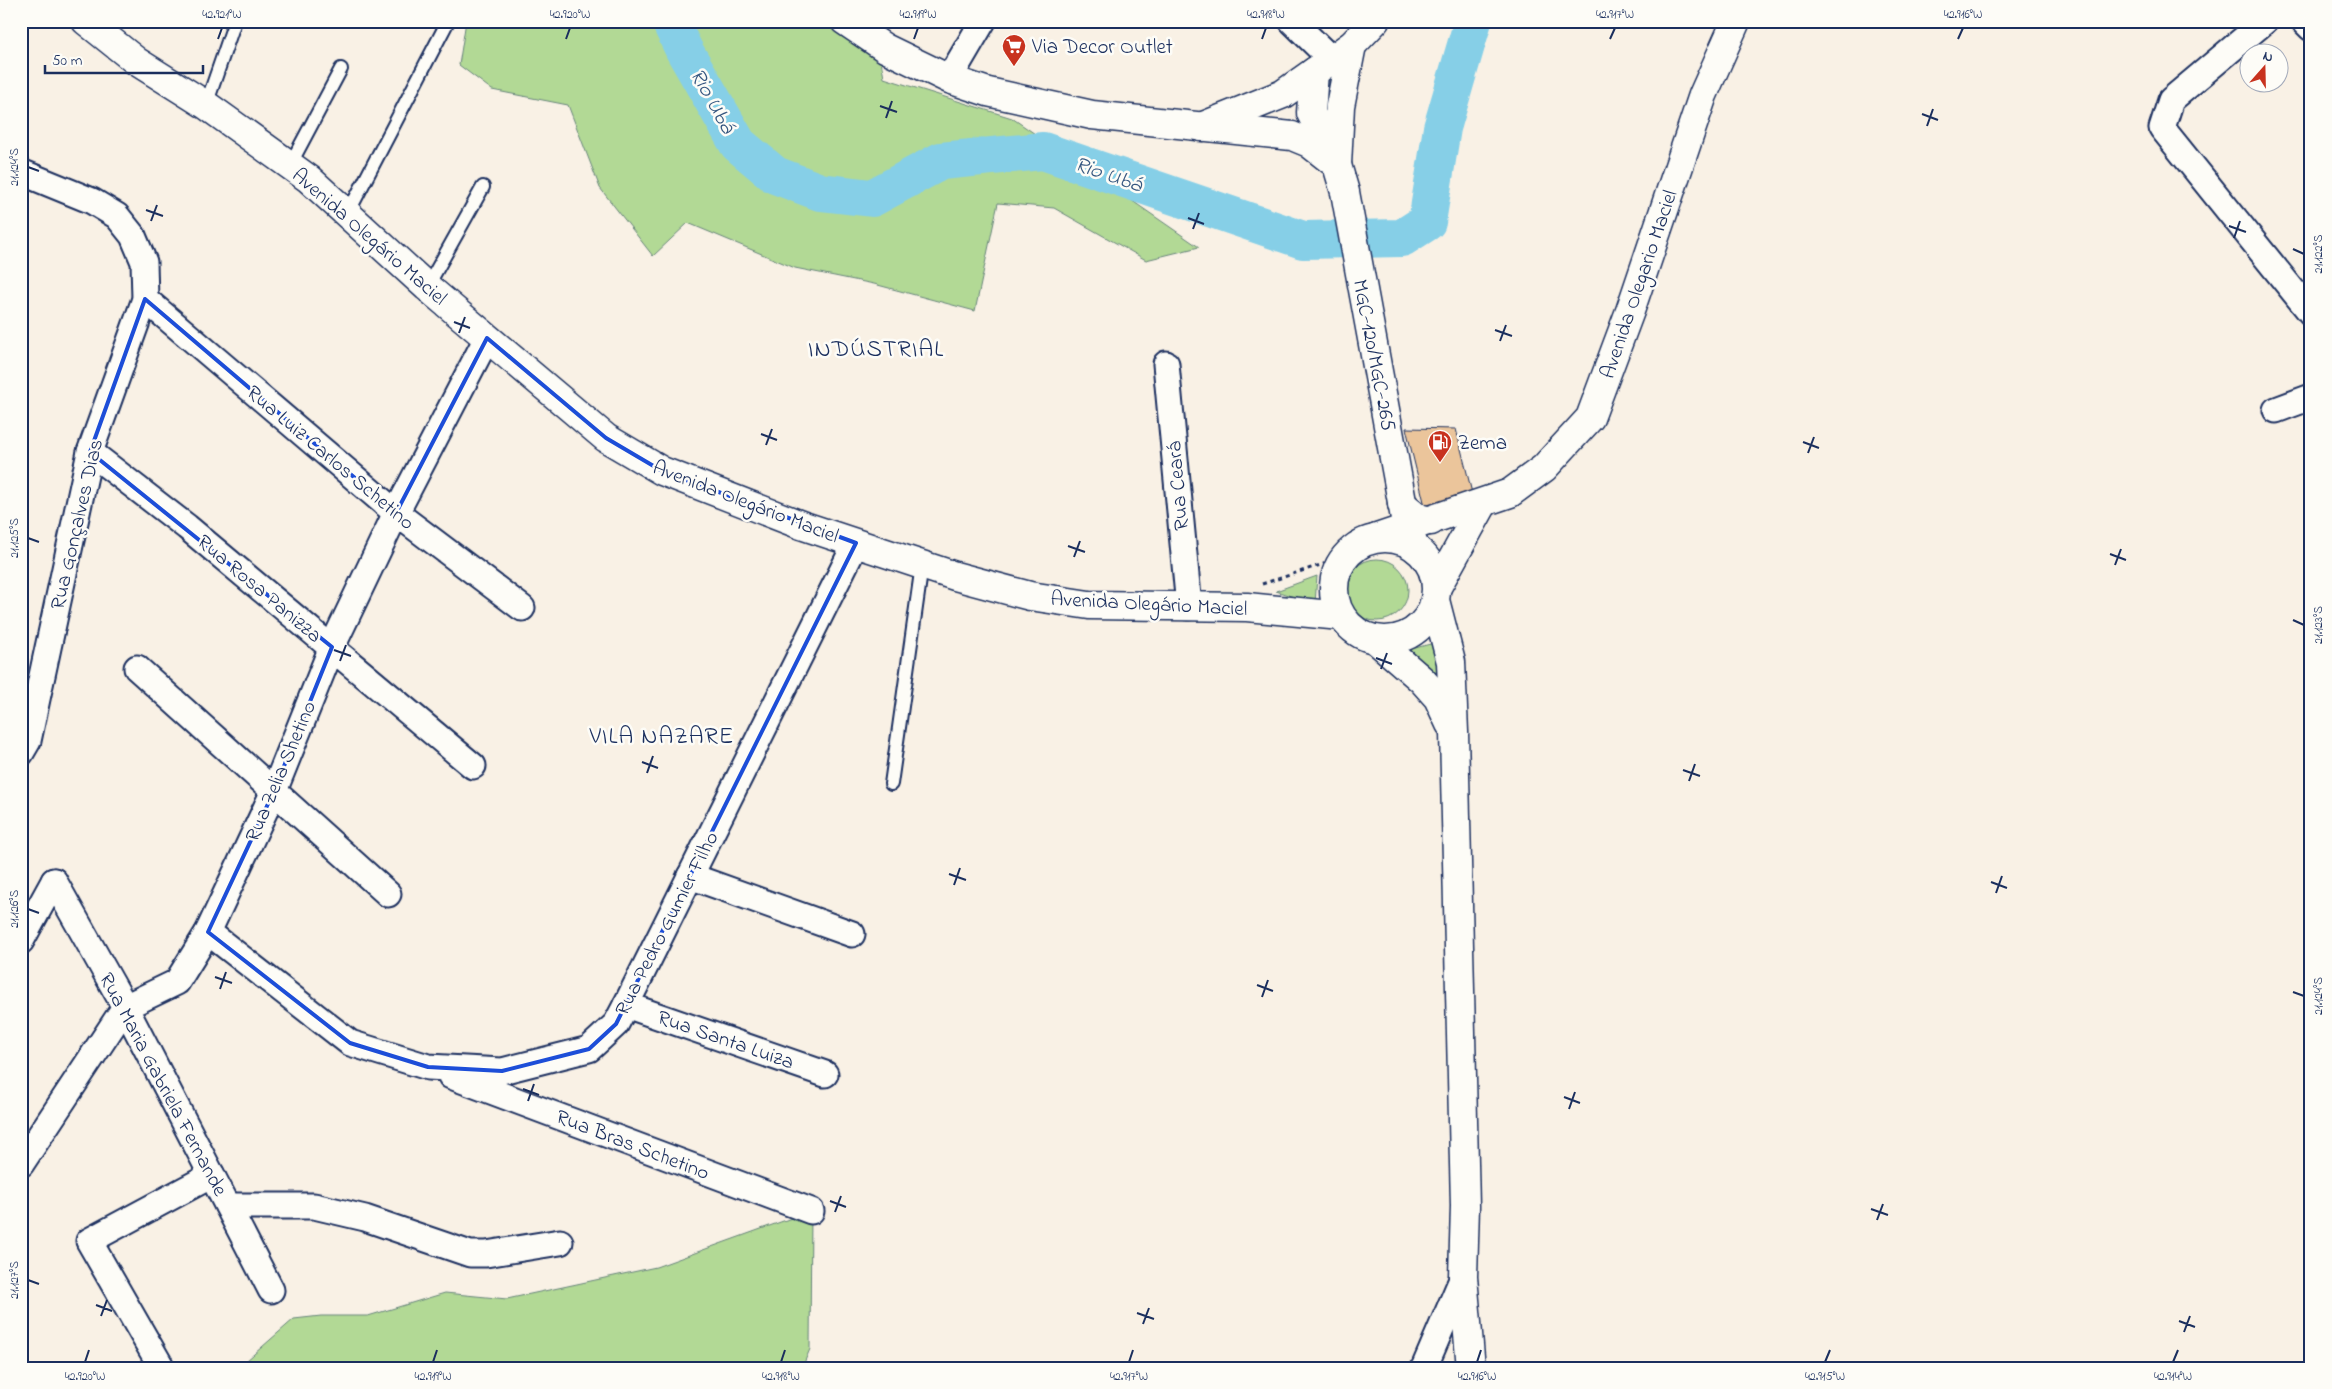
<svg xmlns="http://www.w3.org/2000/svg" width="2332" height="1389" viewBox="0 0 2332 1389" font-family="'Indie Flower',sans-serif">
	<style>
		.green { fill: #b2d995; stroke: #66847a }
		.lines { fill: none; stroke-linecap: round; stroke-linejoin: round }
		.river { stroke: #86cfe7; stroke-width: 38 }
		.building { fill: #ebc59b; stroke: #1b2f5e }
		.service-casing { stroke: #1b2f5e; stroke-width: 16 }
		.minor-casing { stroke: #1b2f5e; stroke-width: 29 }
		.tertiary-casing { stroke: #1b2f5e; stroke-width: 31 }
		.secondary-casing { stroke: #1b2f5e; stroke-width: 31 }
		.path { stroke: #1b2f5e; stroke-width: 3; stroke-dasharray: 4 4; stroke-linecap: butt }
		.service { stroke: #fdfcf7; stroke-width: 12 }
		.minor { stroke: #fdfcf7; stroke-width: 25 }
		.tertiary { stroke: #fdfcf7; stroke-width: 28 }
		.secondary { stroke: #fdfcf7; stroke-width: 28 }
		.marked { fill: none; stroke: #1d4ed8; stroke-width: 4; stroke-linejoin: round }
		.ticks { fill: none; stroke: #1b2f5e; stroke-width: 2 }
		.labels { text-anchor: middle; stroke-width: 5; stroke-linejoin: round; paint-order: stroke }
		.poi-label { font-size: 21px; fill: #1b2f5e; stroke: #fdfcf7; text-anchor: start }
		.street-label { font-size: 21px; fill: #1b2f5e; stroke: #fdfcf7 }
		.water-label { font-size: 22px; font-style: italic; fill: #365780; stroke: #fdfcf7 }
		.quarter-label { font-size: 24px; letter-spacing: 1px; fill: #1b2f5e; stroke: #fdfcf7 }
		.neatline { fill: none; stroke: #1b2f5e; stroke-width: 2 }
		.ticks-label { font-size: 12px; text-anchor: middle; fill: #1b2f5e }
	</style>
	<rect width="100%" height="100%" fill="#f9f1e5"/>
	<filter id="ink" filterUnits="userSpaceOnUse"><feTurbulence type="fractalNoise" baseFrequency=".02" numOctaves="2"/><feDisplacementMap in="SourceGraphic" scale="10" xChannelSelector="R" yChannelSelector="G"/><feConvolveMatrix kernelMatrix="1 2 1 2 8 2 1 2 1" color-interpolation-filters="sRGB"/></filter>
	<g filter="url(#ink)">
		<!-- green -->
		<g class="green">
			<polygon points="466,21 874,21 884,78 1012,118 1199,247 1146,260 1054,208 998,203 975,311 874,284 795,268 688,223 653,256 600,188 568,105 492,90 459,65"/>
			<circle cx="1377" cy="590" r="31"/>
			<polygon points="1317,576 1315,604 1276,591"/>
			<polygon points="1434,643 1445,684 1429,666 1408,650"/>
			<polygon points="811,1211 810,1349 802,1368 238,1368 294,1319 321,1316 368,1316 445,1293 507,1299 656,1267"/>
		</g>
		<g class="lines">
			<!-- river -->
			<polyline class="river" points="670,21 684,50 738,144 775,175 820,192 872,198 941,161 1043,151 1303,240 1402,238 1427,222 1442,128 1473,21"/>
		</g>
		<!-- building -->
		<polygon class="building" points="1406,428 1456,429 1473,497 1425,506"/>
		<g class="lines">
			<!-- service casing -->
			<g class="service-casing">
				<g id="service">
					<polyline points="206,105 235,21"/>
					<polyline points="290,165 341,69"/>
					<polyline points="348,213 448,21"/>
					<polyline points="427,287 483,187"/>
					<polyline points="891,784 922,565"/>
				</g>
			</g>
			<!-- minor casing -->
			<g class="minor-casing">
				<g id="minor">
					<polyline points="1292,21 1330,58"/>
					<polyline points="2265,21 2171,100 2162,128 2311,313"/>
					<polyline points="2304,21 2311,28"/>
					<polyline points="949,79 983,21"/>
					<polyline points="21,172 92,201 117,216 133,236 144,262 145,299 90,452 28,741 21,753"/>
					<polyline points="145,299 396,513 522,608"/>
					<polyline points="1166,364 1189,607"/>
					<polyline points="2276,410 2311,397"/>
					<polyline points="90,452 187,527 473,766"/>
					<polyline points="137,668 388,894"/>
					<polyline points="690,876 852,934"/>
					<polyline points="54,881 125,1007 271,1290"/>
					<polyline points="208,932 350,1043 428,1067 502,1071 589,1049 616,1024 626,1005 856,543"/>
					<polyline points="21,941 54,881"/>
					<polyline points="626,1005 825,1074"/>
					<polyline points="451,1076 811,1211"/>
					<polyline points="21,1164 125,1007 177,982 208,932 274,791 332,647 396,513 487,338"/>
					<polyline points="228,1206 314,1206 365,1218 470,1254 486,1254 560,1242"/>
					<polyline points="162,1368 89,1241 212,1175"/>
					<polyline points="1424,1368 1463,1277"/>
				</g>
			</g>
			<!-- tertiary casing -->
			<g class="tertiary-casing">
				<g id="tertiary">
					<polyline points="1314,72 1311,113 1336,164"/>
					<polyline points="1201,127 1283,94 1352,45 1375,21"/>
					<polyline points="1337,165 1340,106 1352,45"/>
					<polyline points="1377,538 1510,493 1544,468 1590,418 1630,311 1703,95 1736,21"/>
					<polyline points="1437,587 1483,504"/>
				</g>
			</g>
			<!-- secondary casing -->
			<g class="secondary-casing">
				<g id="secondary">
					<polyline points="86,21 136,61 206,105 309,179 427,287 606,438 662,471 801,525 955,576 1030,596 1089,605 1247,607 1341,616"/>
					<polyline points="845,21 885,48 949,79 988,92 1092,115 1292,136 1309,143 1337,165 1345,192 1407,529 1414,545"/>
					<polyline points="1402,504 1419,518 1431,521"/>
					<circle cx="1385" cy="589" r="51"/>
					<polyline points="1436,604 1451,662 1454,732 1465,1206 1463,1277 1471,1368"/>
					<polyline points="1376,640 1422,680 1438,698 1450,724"/>
				</g>
			</g>
			<!-- path -->
			<polyline class="path" points="1262,584 1342,558"/>
			<!-- service -->
			<use href="#service" class="service"/>
			<!-- minor -->
			<use href="#minor" class="minor"/>
			<!-- tertiary -->
			<use href="#tertiary" class="tertiary"/>
			<!-- secondary -->
			<use href="#secondary" class="secondary"/>
		</g>
	</g>
	<!-- marked area -->
	<path class="marked" d="M145 299 396 513 487 338 606 438 662 471 856 543 616 1024 589 1049 502 1071 428 1067 350 1043 208 932 274 791 332 647 90 452Z"/>
	<!-- ticks -->
	<path class="ticks" d="M218 39 222 28M566 39 570 28M914 39 918 28M1262 39 1266 28M1610 39 1615 28M1958 39 1963 28M880 106 897 112M1922 114 1938 120M886 118 892 101M1927 126 1933 109M28 167 39 171M146 210 163 216M1188 218 1204 224M151 221 157 205M2229 226 2246 232M1193 229 1199 213M2234 238 2240 221M2293 249 2304 254M454 322 470 328M1495 330 1512 336M459 333 465 317M1500 341 1506 325M761 434 777 440M1803 442 1819 448M766 445 772 429M1808 453 1814 437M28 538 39 542M1068 546 1085 552M2110 554 2126 560M1074 557 1080 541M2115 565 2121 549M2293 620 2304 625M334 650 351 656M1376 658 1392 664M340 661 346 645M1381 669 1387 653M642 762 658 768M1683 770 1700 776M647 773 653 756M1689 781 1695 764M949 874 966 880M1991 882 2007 888M954 885 960 868M1996 893 2002 876M28 909 39 913M215 977 232 983M1257 985 1273 991M220 989 226 972M2293 992 2304 996M1262 997 1268 980M523 1089 539 1095M1564 1097 1580 1103M528 1101 534 1084M1569 1109 1575 1092M830 1201 846 1207M1871 1209 1888 1215M835 1212 841 1196M1877 1220 1883 1204M28 1280 39 1284M96 1305 112 1311M1137 1313 1154 1319M101 1316 107 1300M2179 1321 2195 1327M1143 1324 1149 1308M2184 1332 2190 1316M85 1362 89 1350M433 1362 437 1350M781 1362 785 1350M1129 1362 1133 1350M1477 1362 1481 1350M1825 1362 1830 1350M2173 1362 2178 1350"/>
	<!-- icons -->
	<defs>
		<g id="supermarket-pin" transform="scale(1.25)"><path d="M0 17L-7.5 6A9.5 9.5 0 1 1 7.5 6Z" fill="#c8321e" stroke="#fdfcf7"/><path d="M-6-5.5h2.5l.6 2H6L4.5 2H-2.5L-4.4-4H-6ZM-1.5 3.2a1.3 1.3 0 1 0 .1 0ZM3 3.2a1.3 1.3 0 1 0 .1 0Z" fill="#fff"/></g>
		<g id="fuel-pin" transform="scale(1.25)"><path d="M0 17L-7.5 6A9.5 9.5 0 1 1 7.5 6Z" fill="#c8321e" stroke="#fdfcf7"/><path d="M-5.5-6h7V0h2V4h1.3V-2.5L3-4.5l.8-.8L6-3V5H2.5V1h-1V6h-7ZM-4.2-4.7v3.2H.2V-4.7Z" fill="#fff"/></g>
	</defs>
	<g fill-rule="evenodd">
		<use href="#supermarket-pin" x="1014" y="46"/>
		<use href="#fuel-pin" x="1440" y="442"/>
	</g>
	<g class="labels">
		<!-- poi labels -->
		<g class="poi-label">
			<text x="1032" y="53">Via Decor Outlet</text>
			<text x="1458" y="449">Zema</text>
		</g>
		<!-- street labels -->
		<g class="street-label">
			<text transform="translate(370 236) rotate(41)" y="7">Avenida Olegário Maciel</text>
			<text transform="translate(1638 284) rotate(-71)" y="7">Avenida Olegario Maciel</text>
			<text transform="translate(1375 355) rotate(79)" y="7">MGC-120/MGC-265</text>
			<text transform="translate(331 457) rotate(40)" y="7">Rua Luiz Carlos Schetino</text>
			<text transform="translate(1177 486) rotate(-95)" y="7">Rua Ceará</text>
			<text transform="translate(746 501) rotate(21)" y="7">Avenida Olegário Maciel</text>
			<text transform="translate(76 524) rotate(-77)" y="7">Rua Gonçalves Dias</text>
			<text transform="translate(260 588) rotate(40)" y="7">Rua Rosa Panizza</text>
			<text transform="translate(1149 603) rotate(3)" y="7">Avenida Olegário Maciel</text>
			<text transform="translate(280 771) rotate(-67)" y="7">Rua Zelia Shetino</text>
			<text transform="translate(666 923) rotate(-63)" y="7">Rua Pedro Gumier Filho</text>
			<text transform="translate(726 1039) rotate(19)" y="7">Rua Santa Luiza</text>
			<text transform="translate(164 1084) rotate(62)" y="7">Rua Maria Gabriela Fernande</text>
			<text transform="translate(633 1144) rotate(21)" y="7">Rua Bras Schetino</text>
		</g>
		<!-- water labels -->
		<g class="water-label">
			<text transform="translate(714 100) rotate(61)" y="8">Rio Ubá</text>
			<text transform="translate(1109 173) rotate(19)" y="8">Rio Ubá</text>
		</g>
		<!-- quarter labels -->
		<g class="quarter-label">
			<text x="876" y="356">INDÚSTRIAL</text>
			<text x="662" y="743">VILA NAZARE</text>
		</g>
	</g>
	<!-- margin -->
	<rect width="2332" height="1389" fill="none" stroke="#fdfcf7" stroke-width="55"/>
	<!-- north arrow -->
	<g transform="translate(2264 68) rotate(20)"><circle r="24" fill="#fdfcf7" stroke="#a3aaba"/>
	<path d="M0-4L9 19L0 12L-9 19Z" fill="#c8321e"/>
	<text y="-8" font-size="14" font-weight="bold" text-anchor="middle" fill="#1b2f5e">N</text>
	</g>
	<!-- scale -->
	<path d="M45 65v8h158v-8" fill="none" stroke="#1b2f5e" stroke-width="2.5"/>
	<text x="52" y="65" font-size="15" fill="#1b2f5e" stroke="#fdfcf7" stroke-width="4" paint-order="stroke">50 m</text>
	<rect x="28" y="28" width="2276" height="1334" class="neatline"/>
	<g class="ticks-label">
		<text x="222" y="18">42.921°W</text>
		<text x="570" y="18">42.920°W</text>
		<text x="918" y="18">42.919°W</text>
		<text x="1266" y="18">42.918°W</text>
		<text x="1615" y="18">42.917°W</text>
		<text x="1963" y="18">42.916°W</text>
		<text transform="translate(14 167) rotate(-90)" y="4">21.124°S</text>
		<text transform="translate(2318 254) rotate(-90)" y="4">21.122°S</text>
		<text transform="translate(14 538) rotate(-90)" y="4">21.125°S</text>
		<text transform="translate(2318 625) rotate(-90)" y="4">21.123°S</text>
		<text transform="translate(14 909) rotate(-90)" y="4">21.126°S</text>
		<text transform="translate(2318 996) rotate(-90)" y="4">21.124°S</text>
		<text transform="translate(14 1280) rotate(-90)" y="4">21.127°S</text>
		<text x="85" y="1380">42.920°W</text>
		<text x="433" y="1380">42.919°W</text>
		<text x="781" y="1380">42.918°W</text>
		<text x="1129" y="1380">42.917°W</text>
		<text x="1477" y="1380">42.916°W</text>
		<text x="1825" y="1380">42.915°W</text>
		<text x="2173" y="1380">42.914°W</text>
	</g>
</svg>
